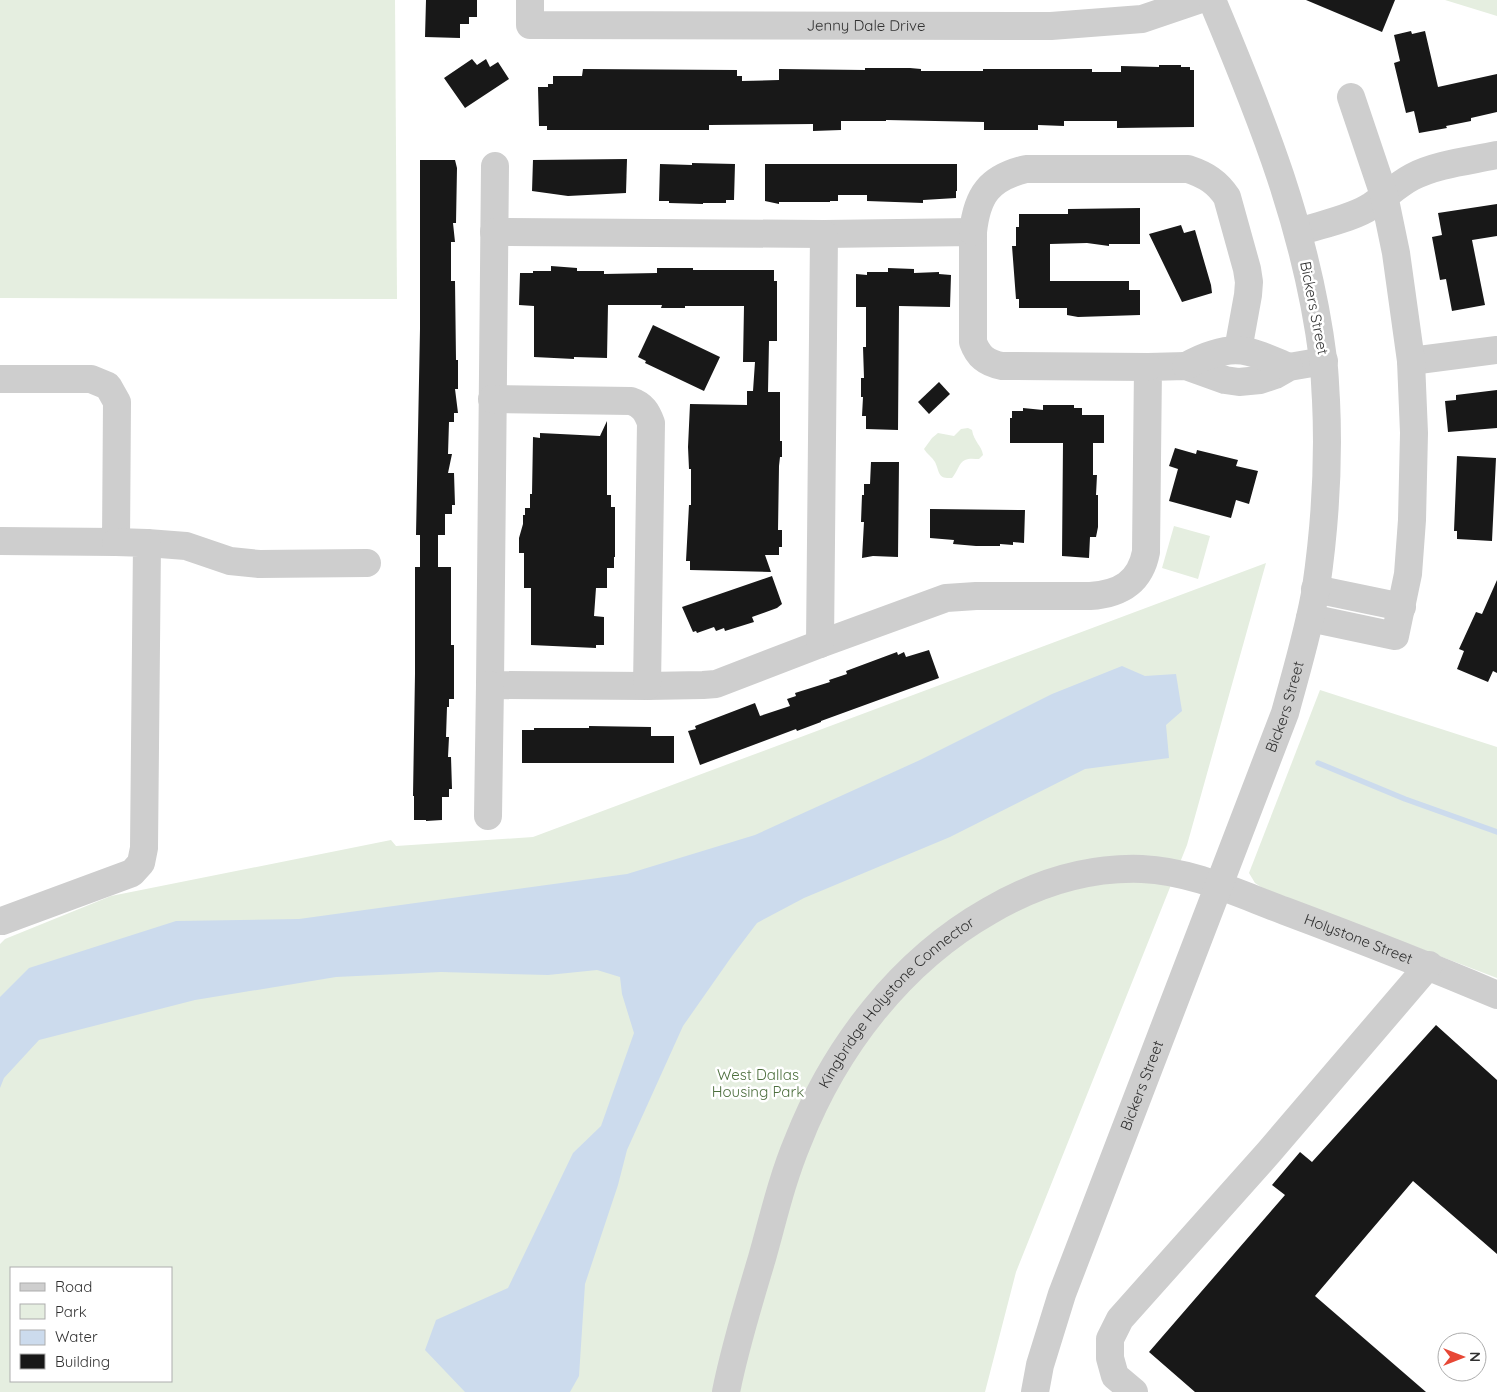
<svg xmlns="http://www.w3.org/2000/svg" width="1497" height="1392" viewBox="0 0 1497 1392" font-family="Quicksand,sans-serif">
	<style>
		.green { fill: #e5eee0; fill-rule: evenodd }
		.water { fill: #ccdbed }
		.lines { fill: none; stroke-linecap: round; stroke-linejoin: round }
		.stream { stroke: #ccdbed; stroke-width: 5.5 }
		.building { fill: #181818 }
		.minor { stroke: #cecece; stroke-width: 28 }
		.labels { text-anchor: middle; stroke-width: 5; stroke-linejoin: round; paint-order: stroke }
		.street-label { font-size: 15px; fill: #313131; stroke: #fff }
		.park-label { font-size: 15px; fill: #4c6e3d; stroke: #fff }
	</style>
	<rect width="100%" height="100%" fill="#fff"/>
	<!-- green -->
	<g class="green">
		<polygon points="0,0 395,0 397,299 0,298"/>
		<polygon points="1445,0 1497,0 1497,16"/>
		<path d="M968 428 972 430C974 442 982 446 983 455L979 459C975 459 969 458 965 460 959 462 957 473 952 478 937 479 940 472 935 462 932 457 927 454 924 449L932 438 938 433 954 436 961 429Z"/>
		<polygon points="1174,526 1210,536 1198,579 1162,568"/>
		<path d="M1266 563 1187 845 1016 1272 985 1392H0V944L5 939 111 896 391 840 396 846 533 837ZM11 1268H171V1381H11Z"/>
		<polygon points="1320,690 1497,747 1497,978 1264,889 1255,883 1249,873"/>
	</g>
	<!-- water -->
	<polygon class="water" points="1122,666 1145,676 1176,674 1182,711 1166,725 1169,758 1085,769 950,837 804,898 757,923 732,956 683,1026 627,1150 618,1185 585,1284 579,1376 570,1392 465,1392 425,1350 436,1320 508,1288 573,1153 601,1126 634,1033 622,994 620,977 597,970 548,975 441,972 336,977 195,1000 39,1040 4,1078 0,1088 0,997 29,968 176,921 299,919 627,874 755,835 920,760 1052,694"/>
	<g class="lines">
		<!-- stream -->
		<polyline class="stream" points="1318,763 1405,799 1497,832"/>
	</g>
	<!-- building -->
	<g class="building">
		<polygon points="426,0 477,0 477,17 469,17 469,24 460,24 460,38 425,37"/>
		<polygon points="1306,0 1395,0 1382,32"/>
		<polygon points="1411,31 1412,34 1425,31 1438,87 1497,74 1497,112 1471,118 1471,121 1446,126 1447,128 1419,133 1414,111 1406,113 1394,63 1400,61 1394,35"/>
		<polygon points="472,59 477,65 486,59 490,67 498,62 509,79 465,108 444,78"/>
		<polygon points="1159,65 1181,65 1181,67 1190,67 1190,70 1194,70 1194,127 1117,128 1117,121 1064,121 1064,126 1038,125 1038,130 984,130 984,122 886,120 886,121 841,121 841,130 813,131 813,124 709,125 709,130 547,130 547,126 539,126 538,87 548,87 548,84 553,84 553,76 582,76 583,69 737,70 737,76 742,76 742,81 779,80 779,69 865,70 865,68 910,68 921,69 921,71 983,71 983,69 1092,69 1092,72 1121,72 1121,66 1159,67"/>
		<polygon points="627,159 626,193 568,196 532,191 533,160"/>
		<polygon points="420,160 455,160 457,168 456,223 453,223 455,242 451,242 451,281 455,281 456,360 458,360 458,389 455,389 458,413 454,413 454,422 449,422 448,454 452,454 448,473 454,473 455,505 452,505 452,514 445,514 445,535 438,535 438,567 451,567 451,645 454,645 454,699 449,699 449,707 447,707 446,737 449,737 448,757 451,757 452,789 449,789 449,797 442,797 442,820 426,821 426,820 414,820 414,796 413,796 415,674 415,567 420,567 420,535 416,535 420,329"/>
		<polygon points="692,163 735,164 734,200 726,200 726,203 703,203 703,204 669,203 669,201 659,201 660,164 692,165"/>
		<polygon points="765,164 957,164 957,191 956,191 956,198 923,200 923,203 867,201 867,195 838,195 838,201 830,201 830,202 779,202 779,204 765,201"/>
		<polygon points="1497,204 1497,236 1472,240 1485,305 1452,311 1446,279 1440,280 1432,237 1442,235 1438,213"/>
		<polygon points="1140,208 1140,244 1109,244 1109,246 1087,243 1050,244 1050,281 1129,281 1129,290 1140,290 1140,315 1078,317 1067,315 1067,308 1019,308 1019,299 1016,299 1012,246 1016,246 1016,227 1019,227 1019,214 1068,214 1068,209"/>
		<polygon points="1181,225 1184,233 1195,230 1211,285 1212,293 1182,302 1149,234"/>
		<polygon points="551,266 577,268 577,271 604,271 604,274 657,273 657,268 693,268 693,270 774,270 774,281 777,281 777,341 769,341 768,392 780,392 780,441 782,441 782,457 780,457 779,466 778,530 782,530 782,547 779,547 779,555 765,555 771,572 690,570 690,561 686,561 689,505 691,505 691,469 689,469 688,447 690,404 747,405 747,391 753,391 755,362 743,362 744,306 685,306 685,308 661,308 662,305 608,305 607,358 574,357 574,359 534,357 534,306 519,305 520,273 533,273 533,271 551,271"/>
		<polygon points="888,268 914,269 914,273 939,272 939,274 951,275 950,307 899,306 898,430 866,429 866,416 862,416 863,397 861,397 861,378 864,378 863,347 866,347 866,307 856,307 856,274 867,275 867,272 888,272"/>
		<polygon points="653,325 720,357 704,391 645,363 646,361 638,357"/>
		<polygon points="939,382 950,394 929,414 918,402"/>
		<polygon points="1497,390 1497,428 1448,432 1445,401 1456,400 1456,395"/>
		<polygon points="1043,405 1074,405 1074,408 1082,408 1082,415 1104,415 1104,443 1093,443 1093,475 1097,475 1096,495 1098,495 1098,527 1096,537 1090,537 1089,558 1062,556 1063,443 1010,443 1010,418 1012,418 1012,411 1023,411 1023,408 1043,410"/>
		<polygon points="607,421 607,495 611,495 611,507 615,507 615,557 614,557 614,568 607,568 607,588 596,588 594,616 604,617 604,645 596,645 596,648 531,645 531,588 524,588 524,553 519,553 519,538 523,524 523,515 525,515 525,508 530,508 530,494 532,494 533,437 540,438 540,433 600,436"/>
		<polygon points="1175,448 1196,454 1197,450 1238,460 1236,466 1258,471 1249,504 1236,500 1231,518 1169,501 1178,469 1169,466"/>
		<polygon points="1457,456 1496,458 1492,541 1457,539 1457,531 1454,531"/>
		<polygon points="871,462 899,462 898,557 873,556 862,558 864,522 861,522 862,495 864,495 864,484 870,484"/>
		<polygon points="930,509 1025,510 1024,543 1013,542 1013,545 1000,544 1000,546 976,546 953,544 954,540 930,538"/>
		<polygon points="772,576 782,604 777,608 752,617 754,622 725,631 724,628 716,631 714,627 697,633 696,631 693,632 682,607"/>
		<polygon points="1497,580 1497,673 1493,671 1488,682 1457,669 1464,651 1459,649 1476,612 1482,614"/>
		<polygon points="929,650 939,678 821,721 821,722 797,731 796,729 700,765 688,731 696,729 695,726 755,703 760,716 790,706 787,699 796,696 795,693 830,682 829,680 847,674 846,671 897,652 898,655 904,652 906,657"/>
		<polygon points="589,726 651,727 651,736 674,736 674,763 522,763 522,730 534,730 534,728 589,728"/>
		<polygon points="1436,1025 1497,1080 1497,1254 1413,1181 1315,1296 1426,1392 1195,1392 1149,1352 1285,1195 1272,1185 1300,1152 1312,1162"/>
	</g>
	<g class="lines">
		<!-- minor -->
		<g class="minor">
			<path id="s1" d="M530 0V25L1051 26 1142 19 1198 0"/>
			<path d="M495 166 490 685 647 686 703 685 716 684 820 644 946 598 976 596H1090C1120 594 1140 583 1146 552L1148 367 1186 366 1225 380 1239 382 1260 380 1275 375 1289 367 1324 361"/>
			<path d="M494 232 824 234 973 232V342C978 356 986 363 1002 366L1148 367"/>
			<path d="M973 232C977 195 989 178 1026 169H1188C1206 175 1217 182 1227 197L1247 269 1249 282 1248 295 1238 350"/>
			<path d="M1299 232C1319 225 1354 218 1371 206 1385 197 1397 185 1412 177 1437 164 1469 161 1497 155"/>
			<polyline points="1411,361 1497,350"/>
			<path d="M1186 366C1204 356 1228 346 1249 352 1263 355 1276 362 1289 367"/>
			<polyline points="0,379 91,379 108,386 117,402 116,542 0,541"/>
			<path d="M492 399 631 401C643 405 647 412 651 423L647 686"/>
			<polyline points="147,543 186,546 230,561 259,564 367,563"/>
			<polyline points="1315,589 1402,607"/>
			<polyline points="1310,618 1395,636 1408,574 1412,520 1414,433 1411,361 1396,253 1384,195 1351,97"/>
			<polyline points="820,644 824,234"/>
			<polyline points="488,816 490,685"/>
			<polyline points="0,921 2,921 132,873 141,863 144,848 147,543 116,542"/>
			<path id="s2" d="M726 1392C735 1346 749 1302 762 1258 773 1219 782 1179 798 1141 835 1047 901 961 989 911 1037 883 1087 867 1142 869 1192 871 1239 894 1285 911 1357 938 1427 965 1497 995"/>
			<path id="s3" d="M1035 1392 1040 1365 1062 1294 1285 713C1296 672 1309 630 1316 588 1325 526 1329 463 1326 400 1325 387 1325 373 1323 359 1307 230 1262 119 1212 0"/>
			<polyline points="1134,1392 1115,1376 1110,1358 1110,1339 1120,1319 1269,1152 1429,965"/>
		</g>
	</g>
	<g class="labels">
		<!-- street labels -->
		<g class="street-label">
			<text dy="5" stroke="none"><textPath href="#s1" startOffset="361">Jenny Dale Drive</textPath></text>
			<text transform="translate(1314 308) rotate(79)" y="5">Bickers Street</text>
			<text dy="5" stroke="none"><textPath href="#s3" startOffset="730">Bickers Street</textPath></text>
			<text dy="5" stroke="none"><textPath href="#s2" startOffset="955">Holystone Street</textPath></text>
			<text dy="5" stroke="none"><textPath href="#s2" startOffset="434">Kingbridge Holystone Connector</textPath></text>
			<text dy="5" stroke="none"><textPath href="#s3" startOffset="325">Bickers Street</textPath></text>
		</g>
		<!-- park labels -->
		<g class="park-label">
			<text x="758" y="1080">West Dallas<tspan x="758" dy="17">Housing Park</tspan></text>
		</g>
	</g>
	<!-- legend -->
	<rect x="10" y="1267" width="162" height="115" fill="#ffffff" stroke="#adadad"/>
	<rect x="20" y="1283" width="25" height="8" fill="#cecece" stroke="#adadad"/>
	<text x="55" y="1292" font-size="15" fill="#313131">Road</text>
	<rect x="20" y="1304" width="25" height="15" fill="#e5eee0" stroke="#adadad"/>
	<text x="55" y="1317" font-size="15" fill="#313131">Park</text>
	<rect x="20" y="1330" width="25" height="15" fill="#ccdbed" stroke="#adadad"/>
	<text x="55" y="1342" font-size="15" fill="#313131">Water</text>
	<rect x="20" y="1354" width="25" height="15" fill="#181818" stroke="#adadad"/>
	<text x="55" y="1367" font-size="15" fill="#313131">Building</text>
	<!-- north arrow -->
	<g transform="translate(1462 1357) rotate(90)"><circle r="24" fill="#ffffff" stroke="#adadad"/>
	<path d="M0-4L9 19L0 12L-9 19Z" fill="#e74735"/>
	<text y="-8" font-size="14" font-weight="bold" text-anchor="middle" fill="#313131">N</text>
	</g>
</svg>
